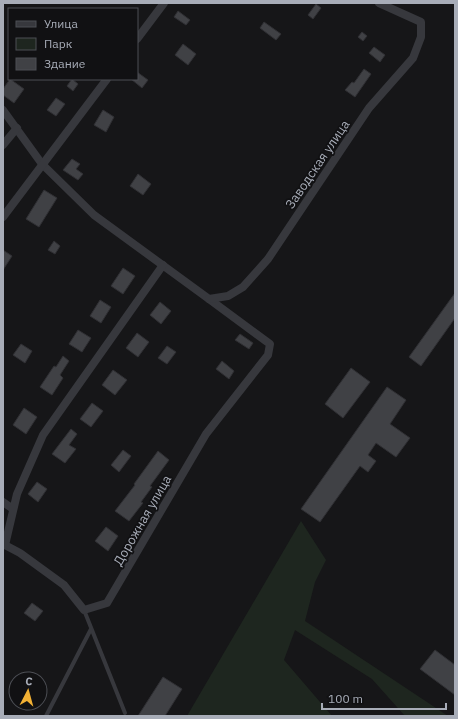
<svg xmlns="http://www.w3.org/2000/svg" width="458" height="719" viewBox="0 0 458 719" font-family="'IBM Plex Sans',sans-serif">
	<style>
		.green { fill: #1e261f }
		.building { fill: #404145; stroke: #303034 }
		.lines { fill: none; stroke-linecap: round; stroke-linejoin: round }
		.lane { stroke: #37383d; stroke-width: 4 }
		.street { stroke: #37383d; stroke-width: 8 }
		.labels { text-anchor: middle; stroke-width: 3.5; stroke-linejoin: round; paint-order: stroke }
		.street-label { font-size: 13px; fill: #a8adb8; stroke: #111113 }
	</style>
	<rect width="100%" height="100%" fill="#161618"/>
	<!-- green -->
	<polygon class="green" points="301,521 326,560 315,582 305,621 448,716 405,716 372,679 295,630 284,660 332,716 187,716"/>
	<!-- building -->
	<g class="building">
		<polygon points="316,4 321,8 313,19 308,15"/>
		<polygon points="178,11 190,20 186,25 174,17"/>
		<polygon points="264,22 281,34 276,40 260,28"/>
		<polygon points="362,32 367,36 363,41 358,37"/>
		<polygon points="183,44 196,54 188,65 175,55"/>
		<polygon points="374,47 385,55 380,62 369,53"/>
		<polygon points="364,69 371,74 355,97 345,90 352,82 354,83"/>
		<polygon points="137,72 148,80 142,88 131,79 137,79"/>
		<polygon points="10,79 24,89 14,103 3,95 3,89"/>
		<polygon points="72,79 78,84 73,91 67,86"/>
		<polygon points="56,98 65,104 56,116 47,110"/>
		<polygon points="103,110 114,117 106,132 94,125"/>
		<polygon points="72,159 80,164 76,169 83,174 78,180 63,170"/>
		<polygon points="138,174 151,184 143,195 130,186"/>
		<polygon points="44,190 57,198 39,227 26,219"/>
		<polygon points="54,241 60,246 55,254 48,250"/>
		<polygon points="3,250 12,256 3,270"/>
		<polygon points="123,268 135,276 123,294 111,286"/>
		<polygon points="455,293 455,318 421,366 409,357"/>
		<polygon points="100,300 111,307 101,323 90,316"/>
		<polygon points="160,302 171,311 161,324 150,315"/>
		<polygon points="78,330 91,338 82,352 69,344"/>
		<polygon points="137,333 149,342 138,357 126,348"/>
		<polygon points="240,334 253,343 249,349 235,340"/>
		<polygon points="21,344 32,351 25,363 13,355"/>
		<polygon points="167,346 176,352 167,364 158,358"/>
		<polygon points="63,356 69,361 60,375 63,378 52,395 40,387 54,366 56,367"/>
		<polygon points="222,361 234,371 229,379 216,369"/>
		<polygon points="351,368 370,382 343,418 325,404"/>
		<polygon points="113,370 127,380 115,395 102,385"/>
		<polygon points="387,387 406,400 390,424 410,438 396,457 376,443 368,455 376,461 368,472 360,466 320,522 301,509"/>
		<polygon points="92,403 103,411 91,427 80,419"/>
		<polygon points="24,408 37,417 26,434 13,425"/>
		<polygon points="71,429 77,434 69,445 76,449 65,463 52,454"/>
		<polygon points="123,450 131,456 119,472 111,465"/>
		<polygon points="158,451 169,460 150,486 152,487 141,502 143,503 129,521 115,511 135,485 134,484"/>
		<polygon points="37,482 47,489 38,502 28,494"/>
		<polygon points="106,527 118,536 108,551 95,541"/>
		<polygon points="32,603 43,611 35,621 24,613"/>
		<polygon points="435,650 455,665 455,695 420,669"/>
		<polygon points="163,677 182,689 165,716 138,716"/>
	</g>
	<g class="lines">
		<!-- lane -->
		<g class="lane">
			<polyline points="84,610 125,713"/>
			<polyline points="46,716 91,629"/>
		</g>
		<!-- street -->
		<g class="street">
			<polyline points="137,39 164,3"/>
			<polyline points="3,110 42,164 94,215 209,299 270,344 268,355 206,434 107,603 84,610 64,585 20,553 3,544"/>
			<polyline points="3,145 17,128"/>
			<polyline points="3,217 107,79"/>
			<polyline points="209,299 228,296 243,287 268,259 369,108 413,58 421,37 421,22 379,3"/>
			<polyline points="3,502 13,509"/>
			<polyline points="5,545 17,494 43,435 163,265"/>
		</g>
	</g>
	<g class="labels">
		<!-- street labels -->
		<g class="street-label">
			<text transform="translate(317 164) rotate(-56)" y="5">Заводская улица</text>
			<text transform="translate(142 520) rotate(-60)" y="5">Дорожная улица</text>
		</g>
	</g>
	<!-- border -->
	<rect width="458" height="719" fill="none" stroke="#a8adb8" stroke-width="8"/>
	<!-- legend -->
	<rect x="8" y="8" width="130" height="72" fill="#111113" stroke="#4d4f55"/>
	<rect x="16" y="21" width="20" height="6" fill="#37383d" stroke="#4d4f55"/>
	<text x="44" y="28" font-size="12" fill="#a8adb8">Улица</text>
	<rect x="16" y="38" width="20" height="12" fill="#1e261f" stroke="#4d4f55"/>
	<text x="44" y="48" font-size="12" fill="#a8adb8">Парк</text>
	<rect x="16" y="58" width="20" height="12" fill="#404145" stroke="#4d4f55"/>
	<text x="44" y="68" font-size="12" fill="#a8adb8">Здание</text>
	<!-- north arrow -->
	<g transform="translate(28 691) rotate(6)"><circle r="19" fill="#111113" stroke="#4d4f55"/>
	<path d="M0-3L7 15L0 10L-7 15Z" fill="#f2b134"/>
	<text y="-6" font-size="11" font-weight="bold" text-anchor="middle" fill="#a8adb8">С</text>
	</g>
	<!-- scale -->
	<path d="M322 703v6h124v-6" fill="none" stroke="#a8adb8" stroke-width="2"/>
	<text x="328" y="703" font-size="12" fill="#a8adb8" stroke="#111113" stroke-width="3" paint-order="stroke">100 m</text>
</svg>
